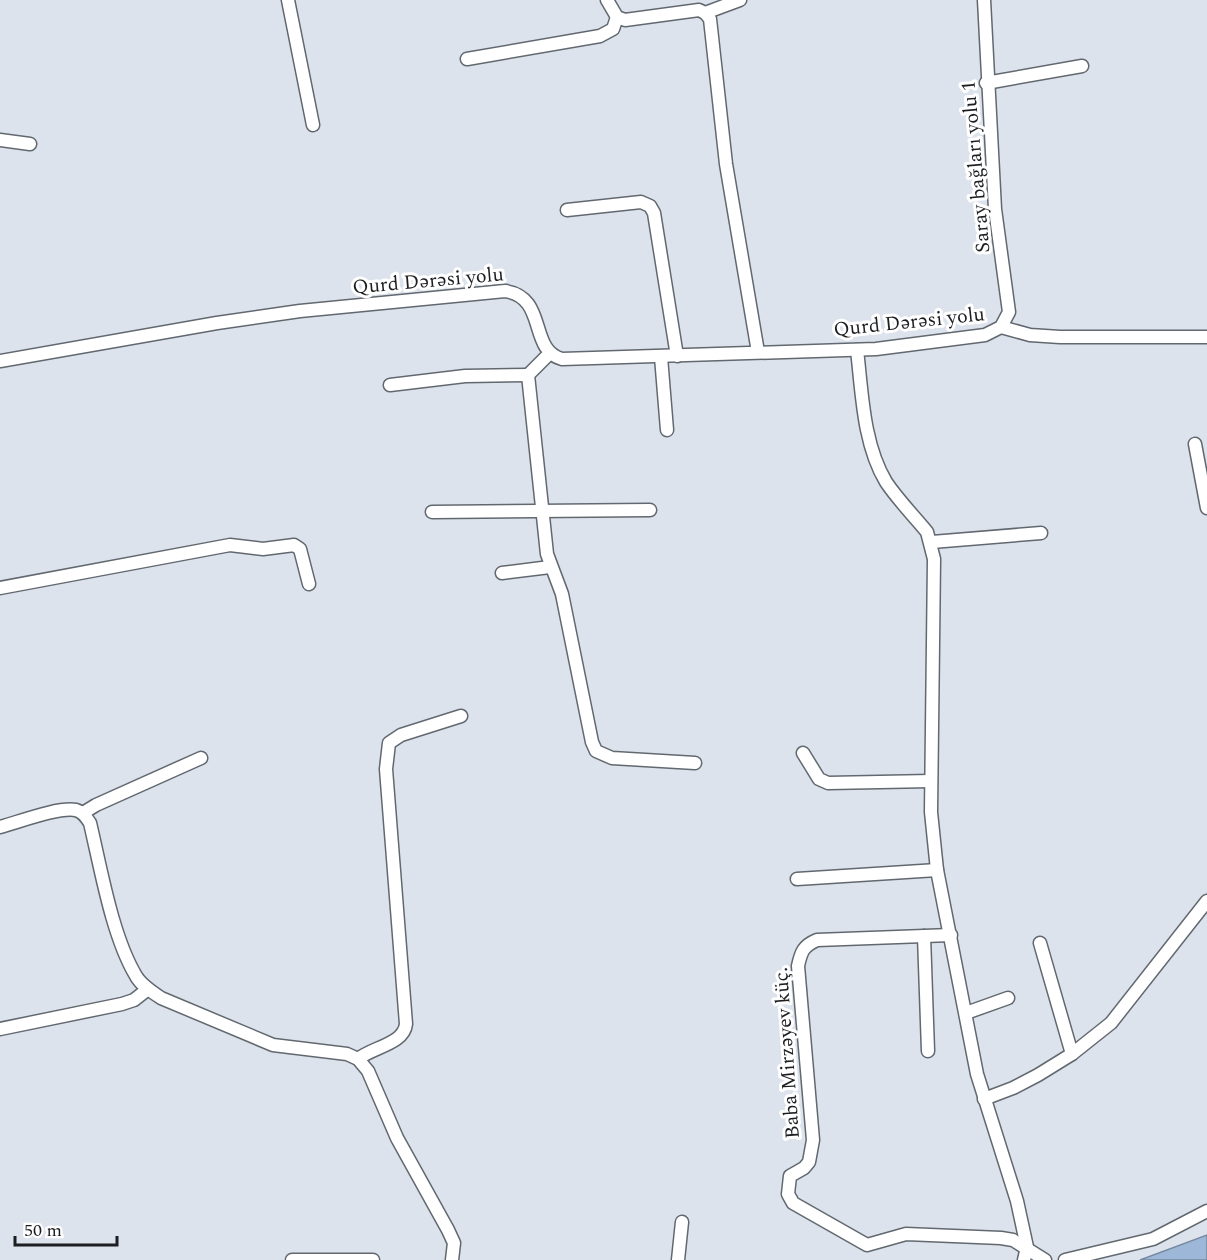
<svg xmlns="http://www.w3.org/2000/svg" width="1207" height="1260" viewBox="0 0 1207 1260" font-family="Spectral,serif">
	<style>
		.water { fill: #9cb7d7; stroke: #7689a0; stroke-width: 1.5 }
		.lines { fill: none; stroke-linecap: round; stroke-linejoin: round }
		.street-casing { stroke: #62686f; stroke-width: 15 }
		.street { stroke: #fff; stroke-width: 12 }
		.labels { text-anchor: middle; stroke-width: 6; stroke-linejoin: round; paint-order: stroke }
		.street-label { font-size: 20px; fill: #1c1e21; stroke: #fff }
	</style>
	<rect width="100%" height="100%" fill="#dde3ec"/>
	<!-- water -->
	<polygon class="water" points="1207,1235 1207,1260 1140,1260"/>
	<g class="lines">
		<!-- street casing -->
		<g class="street-casing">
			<g id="street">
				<polyline points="288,0 313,125"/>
				<polyline points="607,0 617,17 625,20 699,10 705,13 710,19 726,164 758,352"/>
				<polyline points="705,13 740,0"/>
				<polyline points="467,59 600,36 613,29 617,17"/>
				<polyline points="986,83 1082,66"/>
				<polyline points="0,140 30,144"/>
				<polyline points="567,210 641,202 650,206 654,213 677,356"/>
				<polyline points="1001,327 1030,335 1060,337 1207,337"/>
				<path d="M857 350C862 392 863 444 886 482 898 500 914 516 927 532L934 559 931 812 937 870 977 1074 1017 1201 1027 1247 1024 1260"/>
				<polyline points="550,353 528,375 547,554 562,594 592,742 596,751 612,758 695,763"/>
				<polyline points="661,357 667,430"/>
				<path d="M0 361 217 323 300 311 505 291C548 297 528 350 562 359L876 349 985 335 1001 327 1009 312 995 209 984 0"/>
				<polyline points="390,385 465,376 528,375"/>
				<polyline points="1195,444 1207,508"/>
				<polyline points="432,512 650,510"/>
				<polyline points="932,542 1041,533"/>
				<polyline points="502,573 550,567"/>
				<polyline points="0,588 230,545 263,549 294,545 300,549 309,584"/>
				<polyline points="803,753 819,779 828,783 931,781"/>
				<polyline points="83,813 96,805 201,758"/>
				<path d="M0 827C19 822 57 807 76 810 83 812 86 817 90 823 101 869 112 936 136 976 141 985 152 992 161 998L273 1045 347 1054 358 1059 368 1071 397 1138 448 1230 454 1243 452 1260"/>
				<polyline points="797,879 937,870"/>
				<path d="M951 935 817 940C803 946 801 952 798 966L813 1140 809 1162 804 1168 790 1176 788 1194 793 1203 867 1245 906 1234 1001 1238 1013 1240 1045 1260"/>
				<polyline points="924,936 928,1051"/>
				<polyline points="1040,943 1072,1054"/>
				<polyline points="966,1013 1008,998"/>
				<polyline points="0,1029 122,1004 134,1000 148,989"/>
				<path d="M358 1059C373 1047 404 1044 406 1024L386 769 389 743 401 735 461 716"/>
				<polyline points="984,1099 1013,1088 1038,1075 1072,1054 1111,1023 1207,901"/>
				<polyline points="292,1260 373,1260"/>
				<polyline points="678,1260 682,1222"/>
				<polyline points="1065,1260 1153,1239 1207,1211"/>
			</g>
		</g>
		<!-- street -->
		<use href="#street" class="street"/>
	</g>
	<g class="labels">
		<!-- street labels -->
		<g class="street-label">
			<text transform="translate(975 167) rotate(-95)" y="7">Saray bağları yolu 1</text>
			<text transform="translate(428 280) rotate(-5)" y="7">Qurd Dərəsi yolu</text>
			<text transform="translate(909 321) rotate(-6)" y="7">Qurd Dərəsi yolu</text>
			<text transform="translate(786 1053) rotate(-94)" y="7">Baba Mirzəyev küç.</text>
		</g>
	</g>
	<!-- scale -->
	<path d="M15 1236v9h102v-9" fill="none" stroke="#1c1e21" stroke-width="3"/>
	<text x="24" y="1236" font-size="18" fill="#1c1e21" stroke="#ffffff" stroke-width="4.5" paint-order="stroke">50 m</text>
</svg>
